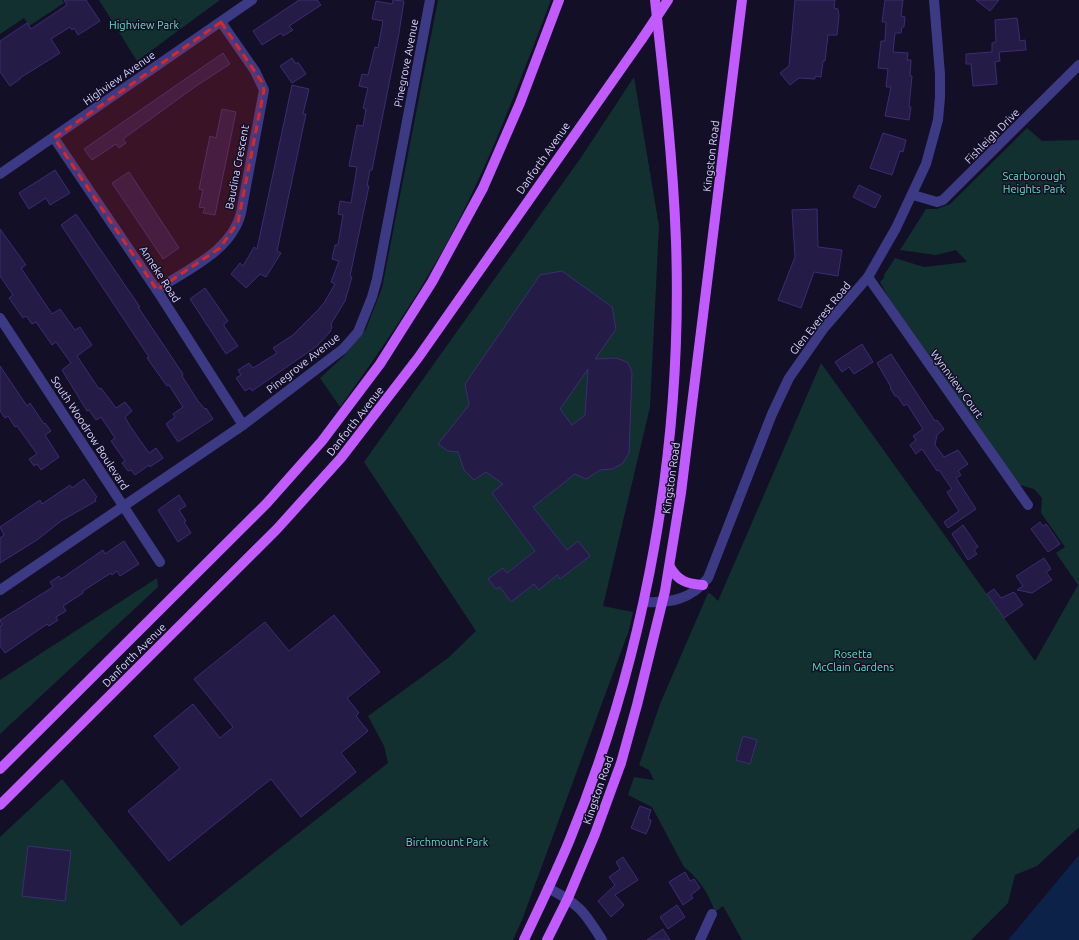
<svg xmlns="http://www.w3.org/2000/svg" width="1079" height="940" viewBox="0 0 1079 940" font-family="Ubuntu,sans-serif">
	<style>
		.green { fill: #12302f }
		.water { fill: #0c2248 }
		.building { fill: #241b47; stroke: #3b2d73; fill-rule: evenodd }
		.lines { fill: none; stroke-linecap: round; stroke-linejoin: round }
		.minor { stroke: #3d3a85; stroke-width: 10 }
		.major { stroke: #c25bff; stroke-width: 10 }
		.major-bridge { stroke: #c25bff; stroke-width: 10 }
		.marked { fill: #d62828; fill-opacity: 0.2; stroke: #d62828; stroke-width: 3; stroke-dasharray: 8 5; stroke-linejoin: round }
		.labels { text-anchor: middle; stroke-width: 3; stroke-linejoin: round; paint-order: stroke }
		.park-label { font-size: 11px; fill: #5fe0c0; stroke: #130f26 }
		.street-label { font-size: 11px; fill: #d9d4ff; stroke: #130f26 }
	</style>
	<rect width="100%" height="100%" fill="#130f26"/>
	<!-- green -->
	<g class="green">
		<polygon points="0,0 62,0 64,3 29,26 24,18 0,34"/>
		<polygon points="99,0 220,0 137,61"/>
		<path d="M438 0H551C520 81 490 163 449 239 417 298 379 353 340 407L320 378 345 355 366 329 382 288Z"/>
		<polygon points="634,77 659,226 650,407 603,606 633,612 629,630 522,920 513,940 0,940 0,837 62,779 181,926 388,763 384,746 368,716 448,658 476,631 364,462 582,156"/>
		<path d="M1027 128 1042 141 1079 140V827L1037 866 1015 875 1008 903 971 940H742L723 906 715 912C710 896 698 877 684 867L652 807 628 795 634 777 654 780 649 770 639 765 660 704 708 593 711 594 718 601 821 363 1035 661 1078 585 1056 553 1065 547 1041 513 1042 498 1034 489 1016 484 888 297 880 282 884 278V275L895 258 924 267 967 262 956 250 936 255 900 250 926 209H937L950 204Z"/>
		<polygon points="157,578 158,587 0,734 0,680"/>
	</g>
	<!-- water -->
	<polygon class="water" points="1079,855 1079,940 1008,940"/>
	<!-- building -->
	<g class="building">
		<polygon points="64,0 86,0 100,21 78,35 74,28 72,30 70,27 51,39 60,53 20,78 20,79 10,86 0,72 0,41 27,23 31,29 67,5"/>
		<polygon points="299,0 317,0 321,5 289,26 293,30 283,36 281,33 262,45 253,31"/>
		<polygon points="393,0 404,1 399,33 372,170 370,170 367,186 369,186 350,276 352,277 345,301 331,324 332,327 330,332 317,346 252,391 250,388 245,391 236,378 241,375 238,370 249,363 253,368 277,353 273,348 293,335 317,311 324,303 335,284 331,282 339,261 332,259 335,245 338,245 343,215 338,214 340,201 351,203 357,167 349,166 357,125 363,126 366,109 363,108 368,88 359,86 362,74 368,75 375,47 378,48 383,21 372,19 376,1 392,4"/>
		<polygon points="795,0 835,0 834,8 838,9 839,16 837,35 828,35 825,61 823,61 821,77 815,76 815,79 799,78 790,85 780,73 789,66"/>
		<polygon points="885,0 903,0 901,16 905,17 904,27 902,27 901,33 895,33 893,52 908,53 907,60 911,60 910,76 912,76 909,107 911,107 909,120 885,116 891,87 886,87 888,69 878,68 881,41 885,41 886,22 882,22"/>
		<polygon points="976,0 999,0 990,11"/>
		<polygon points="1017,18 1020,41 1025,40 1026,50 999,52 1000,61 995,62 997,84 973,86 971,64 966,64 966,54 992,52 992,43 996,42 995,20"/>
		<polygon points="223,53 230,64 196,86 123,139 126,143 119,148 116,144 92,160 84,149"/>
		<polygon points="292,58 296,64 298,62 306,74 292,83 280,66"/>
		<polygon points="292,85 309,89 303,114 306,114 277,251 281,253 266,277 260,274 246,288 231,274 240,263 243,266 254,247 257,249"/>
		<polygon points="222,109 236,112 215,215 203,213 205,208 199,207 203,190 199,189 210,136 216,138"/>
		<polygon points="883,133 906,140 903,152 900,151 892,175 870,168"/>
		<polygon points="55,170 70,193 50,205 46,198 29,209 19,193"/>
		<polygon points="129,172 179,248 163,259 112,183"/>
		<polygon points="859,185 881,196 875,208 853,197"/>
		<polygon points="817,209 818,247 842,250 838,276 814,272 801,308 778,300 795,257 792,210"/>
		<polygon points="76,214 140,307 138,307 183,374 182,376 198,401 205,409 206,408 213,419 178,442 166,424 175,417 173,414 183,407 169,385 167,386 147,358 149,357 61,225"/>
		<polygon points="0,229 26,265 21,268 52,314 60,309 75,330 80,327 92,345 77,356 99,389 101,388 116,408 125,402 132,411 125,417 130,426 149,453 156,448 163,458 150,467 149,465 135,475 131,470 128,471 122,463 125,461 111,441 115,438 101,417 96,420 89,410 87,411 62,370 71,363 56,342 52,345 36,322 32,324 26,316 23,318 9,298 13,295 0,276"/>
		<path d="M562 271 612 307 616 329 595 359 616 358 622 360 628 363 632 372 629 453 622 464 612 469 600 470 586 479 575 474 533 507 567 550 578 541 590 556 560 579 557 575 539 590 534 584 511 602 500 587 496 589 488 579 503 568 507 573 535 551 492 493 503 484 486 472 474 480 464 470 458 452 448 451 438 444 469 405 465 384 540 275ZM588 369 585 415 572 425 560 409Z"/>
		<polygon points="205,288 228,321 224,324 224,326 238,346 226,354 190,299"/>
		<polygon points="862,344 873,362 854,374 849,367 842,372 835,362"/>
		<polygon points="891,354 935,421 937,420 944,429 937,435 935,445 944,457 958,450 968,464 958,471 961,475 956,478 976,509 948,528 944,522 959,511 947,492 952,489 939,470 937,471 922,449 916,454 910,445 916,440 913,436 923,429 907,404 904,406 897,396 895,396 890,388 891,387 877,363"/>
		<polygon points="0,366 27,406 30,403 44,424 45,423 51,431 45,435 59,457 41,470 37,464 34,466 29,459 37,454 17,426 15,427 8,416 5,418 0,411"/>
		<polygon points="84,479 97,497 95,499 96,501 61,521 37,540 0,563 0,538 4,535 0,527 40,500 42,504 70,485 72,488"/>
		<polygon points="179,495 186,506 179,510 186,521 184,522 191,533 178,542 158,510"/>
		<polygon points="1040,522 1043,526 1046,524 1060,544 1048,552 1031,529"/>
		<polygon points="963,525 978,547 974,550 977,554 968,560 952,534"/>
		<polygon points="124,541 139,564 120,576 117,571 112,575 111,573 83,591 83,593 63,606 66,611 56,617 58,620 49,626 47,624 5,653 0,646 0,626 2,625 0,620 53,587 50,582 59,576 61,579 103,550 105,554"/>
		<polygon points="1044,558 1051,569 1046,572 1052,580 1032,593 1017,590 1023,586 1016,576"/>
		<polygon points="994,589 1001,598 1014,592 1023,605 1004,618 987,594"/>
		<polygon points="334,615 380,672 347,698 359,713 356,716 368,731 341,753 356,772 301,817 271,779 169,861 128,811 180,768 154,736 193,704 220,738 233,727 194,679 265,622 289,651"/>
		<polygon points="743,736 757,740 750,764 736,760"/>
		<polygon points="640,806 651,810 648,819 651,820 650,825 646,834 631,828"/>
		<polygon points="28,846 71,851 65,901 22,896"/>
		<polygon points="623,857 638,880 615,895 624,905 611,917 598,901 615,885 609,877 620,869 616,862"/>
		<polygon points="685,872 690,881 694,879 700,888 691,895 693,898 683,905 669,882"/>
		<polygon points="677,905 685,917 668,929 660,917"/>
		<polygon points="663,929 670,940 647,940"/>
	</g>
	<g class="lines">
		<!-- minor -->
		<g class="minor">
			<polyline points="54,138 160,295 243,425"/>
			<polyline points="0,174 252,0"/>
			<polyline points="913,195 937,202 943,200 1079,65"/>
			<polyline points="868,277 1028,505"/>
			<path d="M157 290C187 269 231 252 241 213L264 90 255 71 221 22"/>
			<polyline points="0,318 160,562"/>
			<polyline points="0,590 243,425 343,349 358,332 372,297 377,279 430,0"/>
			<path d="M644 602C670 603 691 600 708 578L772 414 789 378 824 328 868 277 896 228 926 164 938 120 940 97V74L934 0"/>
			<path d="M548 888C579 904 584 911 602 940"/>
			<polyline points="700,940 712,914"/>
		</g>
		<!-- major -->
		<g class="major">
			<path d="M670 567C678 581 687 584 703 585"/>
			<polyline points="0,769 267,503 322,441 380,364 432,282 483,188 520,103 559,0"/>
			<polyline points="0,805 277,529 341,458 418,358 642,39"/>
			<path d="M524 940C540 906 556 873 570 839 647 651 683 444 676 241 673 161 664 80 655 0"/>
			<polyline points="547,940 568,898 595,834 621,763 637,705 665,591 681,493 742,0"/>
		</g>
		<!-- major-bridge -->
		<polyline class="major-bridge" points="642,39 668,0"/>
	</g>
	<!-- marked area -->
	<path class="marked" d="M221 22 262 82 264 90 238 222 220 248 157 290 54 138Z"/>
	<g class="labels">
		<!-- park labels -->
		<g class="park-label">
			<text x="144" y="29">Highview Park</text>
			<text x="1034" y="180">Scarborough<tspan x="1034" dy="13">Heights Park</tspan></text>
			<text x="853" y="658">Rosetta<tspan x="853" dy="13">McClain Gardens</tspan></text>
			<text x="447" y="846">Birchmount Park</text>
		</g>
		<!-- street labels -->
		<g class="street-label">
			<text transform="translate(406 63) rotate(-79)" y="4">Pinegrove Avenue</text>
			<text transform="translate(119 78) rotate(-35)" y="4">Highview Avenue</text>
			<text transform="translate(992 136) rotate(-45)" y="4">Fishleigh Drive</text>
			<text transform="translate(711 156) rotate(-83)" y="4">Kingston Road</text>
			<text transform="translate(543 158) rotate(-55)" y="4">Danforth Avenue</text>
			<text transform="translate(237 167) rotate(-79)" y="4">Baudina Crescent</text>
			<text transform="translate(160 274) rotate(57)" y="4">Anneke Road</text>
			<text transform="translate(820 318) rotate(-51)" y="4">Glen Everest Road</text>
			<text transform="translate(303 363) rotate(-38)" y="4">Pinegrove Avenue</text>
			<text transform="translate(957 384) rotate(54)" y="4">Wynnview Court</text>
			<text transform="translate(355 421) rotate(-52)" y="4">Danforth Avenue</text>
			<text transform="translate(90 433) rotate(57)" y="4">South Woodrow Boulevard</text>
			<text transform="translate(671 478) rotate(-82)" y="4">Kingston Road</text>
			<text transform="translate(134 655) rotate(-45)" y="4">Danforth Avenue</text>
			<text transform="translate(598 790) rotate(-71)" y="4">Kingston Road</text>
		</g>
	</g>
</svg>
